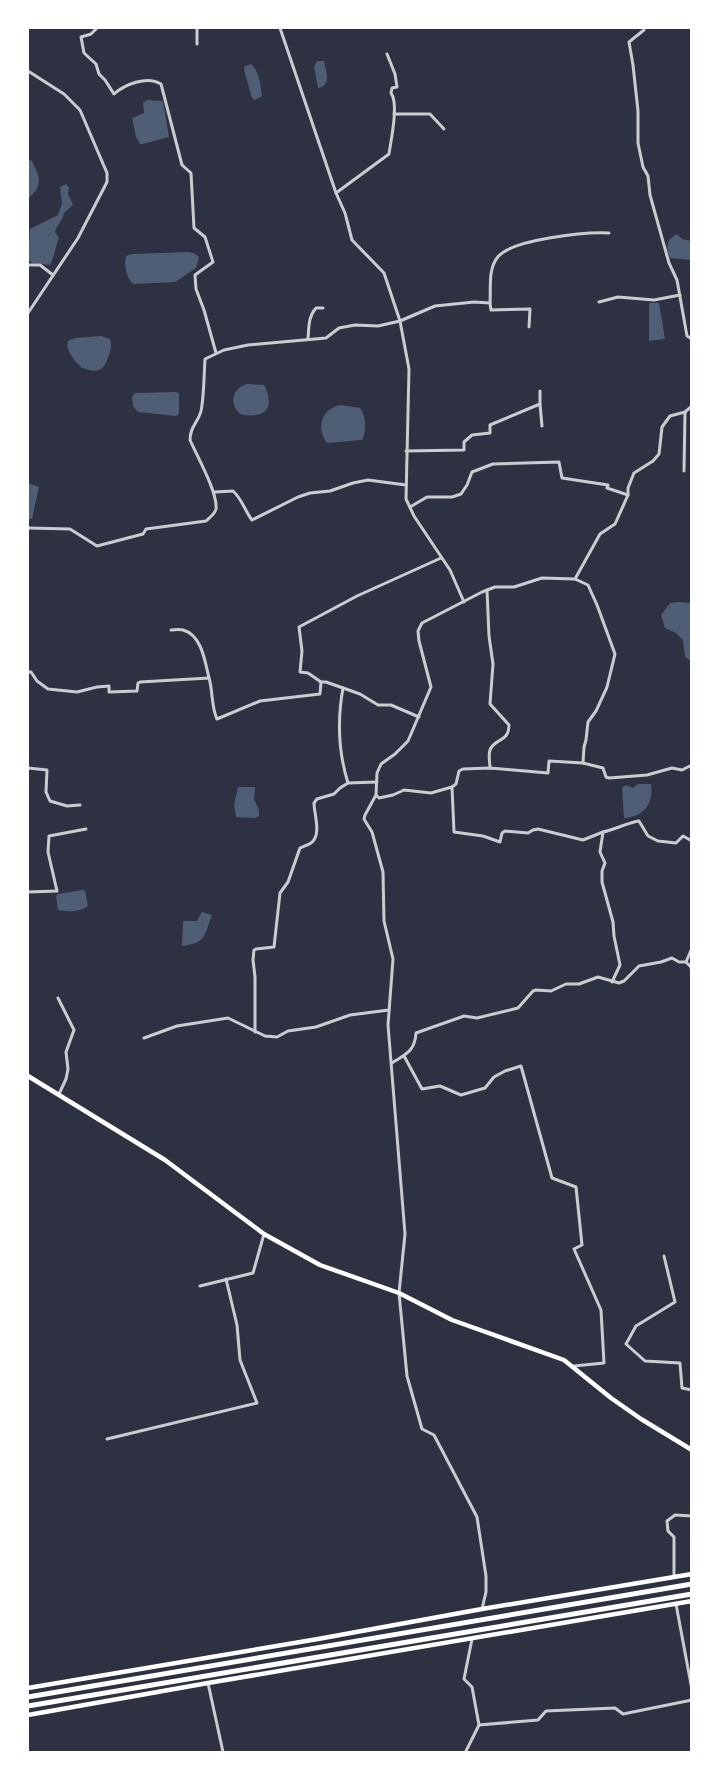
<svg xmlns="http://www.w3.org/2000/svg" width="719" height="1780" viewBox="0 0 719 1780" font-family="Mulish,sans-serif">
	<style>
		.water { fill: #4f5d75 }
		.lines { fill: none; stroke-linecap: round; stroke-linejoin: round }
		.minor { stroke: #caccd0; stroke-width: 3 }
		.secondary { stroke: #fff; stroke-width: 4.5 }
		.trunk { stroke: #fff; stroke-width: 5 }
	</style>
	<rect width="100%" height="100%" fill="#2d3142"/>
	<!-- water -->
	<g class="water">
		<path d="M317 61H324C326 71 332 86 318 88L314 67Z"/>
		<path d="M251 64C259 71 261 86 262 96L255 100 252 98 244 70 245 66Z"/>
		<polygon points="147,100 163,101 169,137 143,144 140,144 136,137 132,118 144,113 143,103"/>
		<path d="M28 159 32 161C40 179 44 184 28 199Z"/>
		<path d="M66 184 69 188 68 194 73 205 64 213C63 220 57 225 55 232L59 238C55 248 55 255 50 265L32 263 28 259 30 229 58 215 62 204 60 187Z"/>
		<path d="M677 234 682 239 691 241V260L670 258C665 247 667 239 677 234Z"/>
		<path d="M187 252 194 253 199 257 196 268 175 282 133 284C126 278 124 265 126 256L132 254Z"/>
		<polygon points="649,303 659,303 665,339 649,341"/>
		<path d="M101 336 110 339C112 345 111 349 109 355 103 372 99 373 82 368 75 361 65 351 68 341L75 338Z"/>
		<path d="M247 384 264 385C276 408 265 420 240 414 228 403 233 388 247 384Z"/>
		<polygon points="176,392 179,393 179,414 176,416 138,412 133,406 132,397 135,393"/>
		<path d="M340 405 360 408C366 415 367 432 362 440L327 443C316 428 321 409 340 405Z"/>
		<polygon points="28,483 39,487 32,519 28,519"/>
		<polygon points="678,602 691,603 691,661 685,657 683,640 676,633 665,628 661,615 670,603"/>
		<path d="M638 784H651C654 803 644 817 624 818L622 788 626 785 633 788Z"/>
		<polygon points="238,787 255,787 254,799 259,810 259,816 255,818 236,817 234,805"/>
		<path d="M83 890 85 891 88 906C81 912 67 912 58 910L56 896 58 894Z"/>
		<path d="M202 912 212 915C204 935 207 943 182 946L183 921H197Z"/>
	</g>
	<g class="lines">
		<!-- minor -->
		<g class="minor">
			<path d="M97 28 91 34 81 37 84 53 96 64 99 74 105 80 114 94C124 85 147 75 161 84L182 165 191 173 194 228 205 237 213 262 195 275 196 289 204 310 216 353"/>
			<polyline points="197,28 197,44"/>
			<polyline points="280,28 336,193 345,213 352,240 384,273 400,321 409,369 406,499 414,516 450,570 464,602"/>
			<polyline points="644,28 644,30 629,42 633,65 638,111 638,143 643,167 648,176 650,195 669,263 677,280 687,336 692,339"/>
			<polyline points="28,71 64,94 80,110 107,173 107,182 78,238 28,313"/>
			<polyline points="394,114 430,114 444,129"/>
			<path d="M336 193 389 154C391 140 399 103 391 93L392 88 397 87 395 74 387 54"/>
			<polyline points="28,265 40,265 53,275"/>
			<polyline points="599,302 618,297 654,300 680,295"/>
			<path d="M490 303C491 288 488 270 497 258 510 239 586 232 609 233"/>
			<path d="M308 339C309 327 308 317 316 308H323"/>
			<polyline points="540,391 540,404"/>
			<polyline points="406,451 464,450 464,442 472,435 490,433 490,425 540,404 542,426"/>
			<polyline points="684,471 685,412"/>
			<path d="M215 492 233 491C242 499 245 511 252 520L298 497 310 493 330 491 353 483 368 480 406 485"/>
			<polyline points="410,507 427,497 452,497 461,494 467,485 472,472 493,464 559,462 562,478 608,485 607,488 628,495"/>
			<path d="M28 528 70 529 97 546 143 534 146 529 206 521C210 517 215 514 216 509 218 493 197 456 190 440 190 426 198 423 201 411 204 397 204 374 205 359L224 350 248 345 326 338 339 328 355 325 378 326 400 321 435 306 474 302 490 303 491 310 530 309 529 327"/>
			<path d="M487 590 489 636 493 664 490 704 509 725C509 743 494 738 490 750 488 755 490 763 490 768"/>
			<path d="M171 630C174 630 179 629 183 630 202 635 205 662 209 678"/>
			<path d="M28 672H31L37 681 48 689 77 692 97 687 109 686V692L137 691 138 683 140 682 209 678C213 691 211 706 217 719L260 701 320 694 321 682H326L360 694 378 705H391L419 717"/>
			<polyline points="321,682 308,673 300,672 302,651 299,627 357,596 441,558"/>
			<path d="M343 688C337 721 338 751 348 783"/>
			<polyline points="583,763 603,768 606,777 609,778 647,775 672,768 682,770 692,765"/>
			<polyline points="28,768 47,770 46,792 50,801 67,806 80,805"/>
			<polyline points="452,787 456,784 459,771 463,769 490,768 548,773 549,761 583,763 584,747 586,740 588,722 596,711 607,687 615,654 597,605 588,585 575,579"/>
			<polyline points="376,795 379,798 393,795 404,790 431,793 452,787 454,832 483,836 500,842 502,833 505,831 528,833 533,830 538,829 583,840 603,832"/>
			<polyline points="28,892 57,891 48,852 49,836 86,829"/>
			<polyline points="692,948 686,962 691,967 692,973"/>
			<path d="M612 982 620 965 614 936 613 922 602 882V871L605 863 600 852 603 832C613 830 630 822 639 821L648 836 658 841 676 843 683 836 692 841"/>
			<polyline points="58,998 74,1030 66,1052 68,1069 66,1079 59,1094"/>
			<path d="M255 1032V977L253 960 254 950 256 949 274 947 280 893 288 882 300 848C304 846 308 845 311 843 322 835 314 814 314 803L317 799 334 794 340 788 348 783 377 782"/>
			<polyline points="144,1038 177,1026 228,1018 265,1036 277,1037 288,1031 316,1027 350,1015 389,1010"/>
			<polyline points="404,1056 422,1089 440,1086 461,1095 485,1088 494,1077 505,1071 521,1066 552,1178 576,1187 582,1245 574,1249 601,1310 604,1363 574,1366"/>
			<path d="M392 1063C406 1054 415 1051 416 1033L464 1016 477 1018 518 1008 533 991 536 990 551 991 566 984H579L598 977 619 983 624 981 639 966 661 962 672 958 679 962H686"/>
			<polyline points="664,1256 675,1302 636,1326 626,1344 645,1361 680,1363 682,1388 692,1390"/>
			<polyline points="200,1286 253,1273 264,1234"/>
			<polyline points="107,1439 257,1403 240,1360 237,1325 226,1279"/>
			<polyline points="674,1577 674,1537 668,1531 667,1521 675,1515 692,1516"/>
			<polyline points="676,1604 692,1690"/>
			<polyline points="482,1609 486,1592 486,1576 477,1517 434,1435 422,1429 407,1376 399,1293 405,1234 388,1025 393,959 384,921 383,872 372,832 364,819 365,815 376,795 377,773 381,764 395,754 408,741 431,687 419,641 418,631 422,623 482,592 495,587 514,587 542,578 575,579 600,534 615,524 628,495 628,488 634,473 653,461 659,454 662,427 670,416 685,412 692,406"/>
			<polyline points="208,1683 223,1752"/>
			<polyline points="479,1725 538,1720 546,1711 615,1708 623,1714 692,1700"/>
			<polyline points="466,1752 466,1751 479,1725 472,1687 464,1679 472,1639"/>
		</g>
		<!-- secondary -->
		<g class="secondary">
			<polyline points="28,1076 165,1160 264,1234 320,1265 399,1293 452,1320 564,1360 611,1398 641,1419 692,1450"/>
			<polyline points="28,1688 318,1639 482,1609 692,1574"/>
			<polyline points="28,1715 208,1683 692,1601"/>
		</g>
		<!-- trunk -->
		<g class="trunk">
			<polyline points="28,1697 692,1584"/>
			<polyline points="28,1706 692,1594"/>
		</g>
	</g>
	<!-- border -->
	<rect width="719" height="1780" fill="none" stroke="#ffffff" stroke-width="58"/>
</svg>
